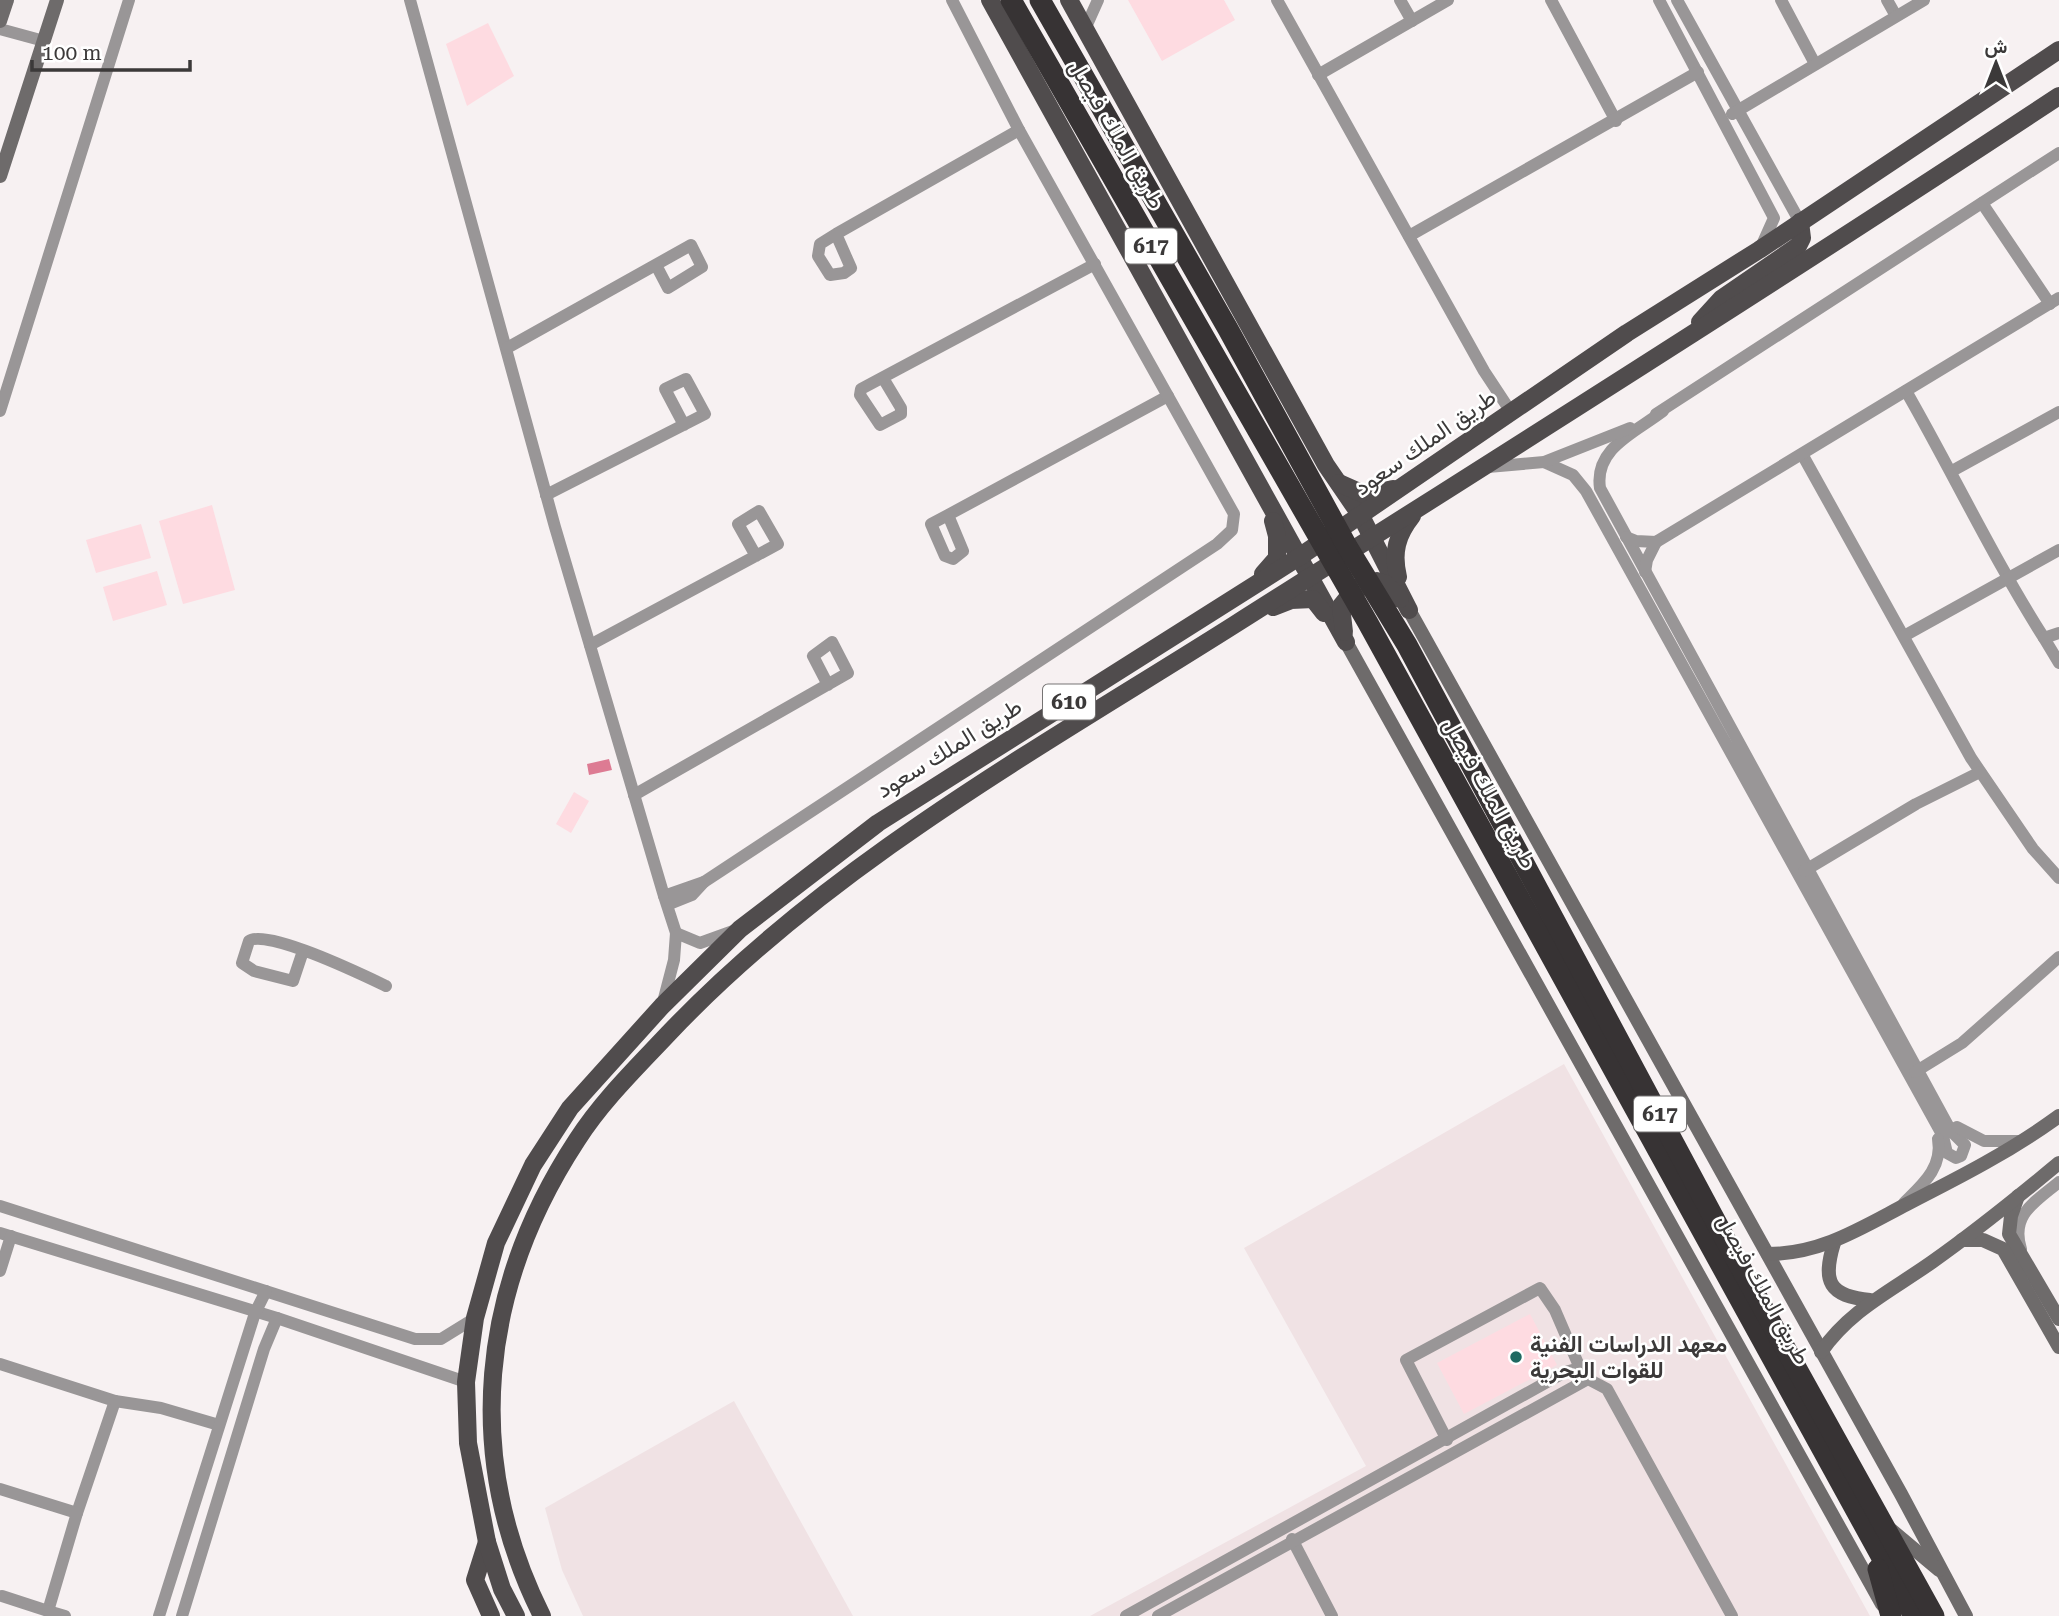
<svg xmlns="http://www.w3.org/2000/svg" width="2059" height="1616" viewBox="0 0 2059 1616" font-family="'Roboto Serif',Vazirmatn,serif">
	<style>
		.built { fill: #f0e2e4 }
		.green { fill: #fedbe1 }
		.water { fill: #dd7b93 }
		.lines { fill: none; stroke-linecap: round; stroke-linejoin: round }
		.street { stroke: #999697; stroke-width: 12 }
		.secondary { stroke: #6e6b6b; stroke-width: 14 }
		.primary { stroke: #504c4d; stroke-width: 18 }
		.highway { stroke: #373334; stroke-width: 21 }
		.poi-dot { fill: #1f6961; stroke: #fff; stroke-width: 2.5 }
		.labels { text-anchor: middle; stroke-width: 5; stroke-linejoin: round; paint-order: stroke }
		.shield { fill: #fff; stroke: #767474; stroke-width: 2 }
		.shield-label { font-size: 21px; font-weight: bold; fill: #3b3939 }
		.street-label { font-size: 23px; fill: #3b3939; stroke: #fff }
		.poi-label { font-size: 23px; font-weight: bold; fill: #3b3939; stroke: #fff; text-anchor: start }
	</style>
	<rect width="100%" height="100%" fill="#f7f1f2"/>
	<!-- built -->
	<g class="built">
		<polygon points="1564,1064 1870,1616 1090,1616 1366,1466 1244,1248"/>
		<polygon points="734,1401 853,1616 583,1616 562,1570 545,1508"/>
	</g>
	<!-- green -->
	<g class="green">
		<polygon points="1128,0 1224,0 1235,20 1162,61"/>
		<polygon points="488,23 514,76 467,106 446,44"/>
		<polygon points="212,505 235,590 183,604 159,521"/>
		<polygon points="141,524 151,558 96,573 86,540"/>
		<polygon points="157,571 167,605 113,621 103,587"/>
		<polygon points="574,792 589,801 571,833 556,824"/>
		<polygon points="1530,1314 1557,1365 1464,1414 1437,1363"/>
	</g>
	<!-- water -->
	<polygon class="water" points="609,759 612,770 589,775 587,764"/>
	<g class="lines">
		<!-- street -->
		<g class="street">
			<polyline points="410,0 555,527 664,896"/>
			<polyline points="1277,0 1484,371 1511,412"/>
			<polyline points="1400,0 1412,21"/>
			<polyline points="1551,0 1616,121"/>
			<polyline points="1659,0 1774,218 1761,247"/>
			<polyline points="1677,0 1800,222"/>
			<polyline points="1781,0 1814,62"/>
			<polyline points="1887,0 1896,16"/>
			<polyline points="0,29 44,41"/>
			<polyline points="1085,29 1098,0"/>
			<polyline points="1318,75 1448,0"/>
			<polyline points="1732,114 1924,0"/>
			<polyline points="1982,203 2050,304"/>
			<polyline points="836,234 851,268 844,273 830,275 818,256 820,244 836,234 1019,130"/>
			<polyline points="1409,236 1698,72"/>
			<polyline points="507,348 691,245 702,267 668,288 656,265"/>
			<polyline points="883,378 901,408 901,414 880,425 860,395 861,389 1095,264"/>
			<path d="M1906 391C1953 473 1993 558 2044 638"/>
			<polyline points="0,411 129,0"/>
			<polyline points="1656,414 2059,153"/>
			<polyline points="1802,454 1971,758 2033,849 2059,878"/>
			<path d="M1544 462 1573 475 1586 491 1943 1136 1947 1153 1956 1158 1961 1156 1965 1145 1951 1131 1600 488C1594 448 1636 432 1663 411"/>
			<polyline points="1488,467 1544,462 1630,428"/>
			<polyline points="1952,471 2059,412"/>
			<polyline points="546,495 705,414 686,379 665,389 684,425"/>
			<polyline points="948,515 963,551 953,559 945,556 931,524 948,515 1168,396"/>
			<polyline points="1626,537 1636,541 1656,542 2059,298"/>
			<polyline points="1645,572 1647,560 1656,542"/>
			<polyline points="2059,633 2044,638 2059,663"/>
			<polyline points="1904,636 2059,550"/>
			<polyline points="590,645 778,544 759,511 738,524 756,556"/>
			<polyline points="634,795 848,673 832,642 813,656 828,685"/>
			<polyline points="1804,871 1916,804 1980,772"/>
			<polyline points="704,882 1217,544 1232,530 1234,514 1019,130 952,0"/>
			<polyline points="667,905 692,895 704,882 664,896 676,933"/>
			<path d="M303 951 293 981 254 971 242 963 249 941C266 928 365 976 386 986"/>
			<polyline points="662,1006 674,960 676,933 700,943 736,930"/>
			<polyline points="1915,1072 1962,1043 2059,957"/>
			<polyline points="1957,1127 1984,1141 2022,1141"/>
			<path d="M1904 1203C1922 1185 1943 1168 1938 1139"/>
			<polyline points="0,1206 415,1339 441,1339 475,1318"/>
			<polyline points="0,1233 277,1318 466,1382"/>
			<path d="M2021 1249C2010 1215 2035 1202 2059 1182"/>
			<polyline points="0,1271 11,1236"/>
			<polyline points="0,1364 115,1401 77,1513"/>
			<polyline points="1588,1379 1607,1389 1732,1616"/>
			<polyline points="115,1401 161,1408 219,1425"/>
			<polyline points="1447,1440 1406,1360 1540,1288 1555,1310 1580,1368"/>
			<polyline points="0,1489 77,1513 48,1611 2,1596"/>
			<polyline points="1292,1539 1332,1616"/>
			<polyline points="48,1611 65,1616"/>
			<polyline points="159,1616 255,1313 266,1291"/>
			<polyline points="182,1616 264,1349 277,1318"/>
			<polyline points="1126,1616 1565,1372 1580,1368 1588,1379 1158,1616"/>
		</g>
		<!-- secondary -->
		<g class="secondary">
			<polyline points="0,21 7,0"/>
			<polyline points="0,176 57,0"/>
			<polyline points="1409,610 1901,1494 1966,1616"/>
			<polyline points="1346,642 1882,1604"/>
			<polyline points="2018,1196 2011,1216 2009,1234 2059,1319"/>
			<polyline points="1962,1240 1983,1240 2003,1249 2059,1347"/>
			<path d="M1834 1243C1822 1282 1829 1296 1870 1300"/>
			<path d="M1768 1254C1821 1254 1861 1228 1907 1204 1960 1177 2011 1151 2059 1116"/>
			<path d="M1821 1352C1850 1310 1891 1291 1932 1262 1976 1231 2018 1197 2059 1163"/>
			<polyline points="1890,1529 1939,1570"/>
		</g>
		<!-- primary -->
		<g class="primary">
			<polyline points="990,0 1346,642"/>
			<polyline points="1069,0 1326,465 1361,516 1409,610"/>
			<polyline points="1700,322 1721,299 1798,246 1802,238 1800,222"/>
			<polyline points="1339,483 1366,495 1393,489"/>
			<polyline points="1263,574 1277,558 1277,536 1273,521"/>
			<path d="M1398 577C1392 552 1397 535 1412 516"/>
			<polyline points="1273,607 1291,600 1313,599 1324,613"/>
			<polyline points="1344,632 1341,606 1354,590 1377,581 1386,584 1400,599"/>
			<polyline points="487,1542 475,1580 491,1616"/>
			<polyline points="516,1616 502,1589 487,1542 468,1443 466,1382 475,1318 496,1243 533,1165 570,1108 662,1006 740,929 878,823 1299,557 1627,333 1759,250 2059,50"/>
			<path d="M542 1616C462 1456 480 1288 577 1140 602 1101 636 1068 668 1034 829 864 1038 749 1234 625 1510 450 1786 276 2059 96"/>
		</g>
		<!-- highway -->
		<g class="highway">
			<polyline points="1011,0 1368,623 1914,1616"/>
			<polyline points="1040,0 1228,329 1348,548 1407,645 1738,1263 1934,1616"/>
			<polyline points="1878,1569 1891,1616"/>
		</g>
	</g>
	<!-- markers -->
	<circle class="poi-dot" cx="1516" cy="1357" r="7"/>
	<g class="labels">
		<!-- shield labels -->
		<g class="shield">
			<rect x="1125" y="228.5" width="52" height="35" rx="5"/>
			<rect x="1043" y="684.5" width="52" height="35" rx="5"/>
			<rect x="1634" y="1096.5" width="52" height="35" rx="5"/>
		</g>
		<g class="shield-label">
			<text x="1151" y="253">617</text>
			<text x="1069" y="709">610</text>
			<text x="1660" y="1121">617</text>
		</g>
		<!-- street labels -->
		<g class="street-label">
			<text transform="translate(1117 134) rotate(60)" y="8">طريق الملك فيصل</text>
			<text transform="translate(1425 442) rotate(-35)" y="8">طريق الملك سعود</text>
			<text transform="translate(949 748) rotate(-32)" y="8">طريق الملك سعود</text>
			<text transform="translate(1490 793) rotate(61)" y="8">طريق الملك فيصل</text>
			<text transform="translate(1764 1289) rotate(61)" y="8">طريق الملك فيصل</text>
		</g>
		<!-- poi labels -->
		<g class="poi-label">
			<text x="1530" y="1352">معهد الدراسات الفنية<tspan x="1530" dy="26">للقوات البحرية</tspan></text>
		</g>
	</g>
	<!-- north arrow -->
	<g transform="translate(1996 63)" stroke="#ffffff" stroke-width="5" paint-order="stroke">
	<path d="M0-5L12 26L0 18L-12 26Z" fill="#3b3939"/>
	<text y="-10" font-size="19" font-weight="bold" text-anchor="middle" fill="#3b3939">ش</text>
	</g>
	<!-- scale -->
	<path d="M32 60v10h158v-10" fill="none" stroke="#3b3939" stroke-width="3.5"/>
	<text x="42" y="60" font-size="21" fill="#3b3939" stroke="#ffffff" stroke-width="5" paint-order="stroke">100 m</text>
</svg>
